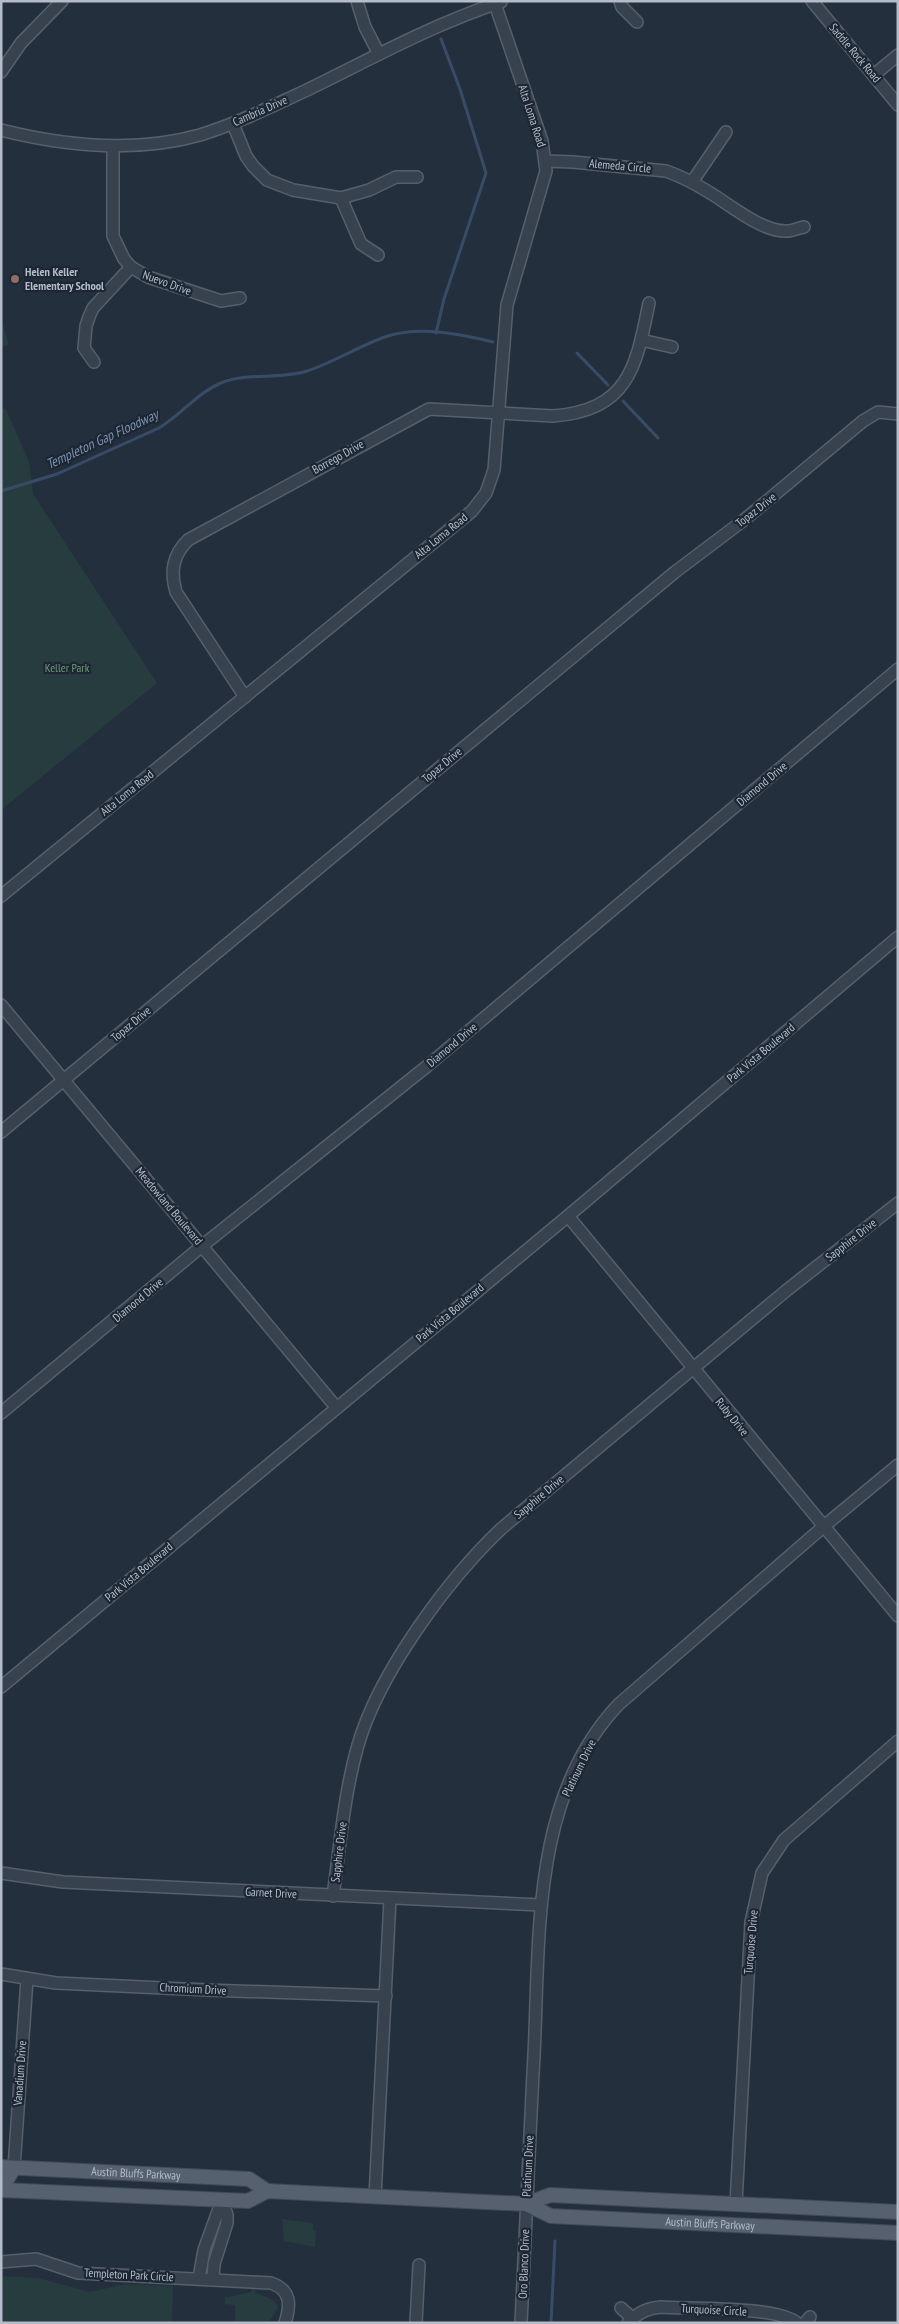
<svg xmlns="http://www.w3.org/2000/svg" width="899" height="2324" viewBox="0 0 899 2324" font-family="'PT Sans Narrow',sans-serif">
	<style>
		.green { fill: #263c3f }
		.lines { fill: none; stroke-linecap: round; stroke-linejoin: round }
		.stream { stroke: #394c67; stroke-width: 3 }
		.minor-casing { stroke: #565f6c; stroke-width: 14 }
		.major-casing { stroke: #414a57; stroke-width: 16 }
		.minor { stroke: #38414e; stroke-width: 11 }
		.major { stroke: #56606e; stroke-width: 14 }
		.education-dot { fill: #8d6e63; stroke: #1d2633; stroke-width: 2 }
		.labels { text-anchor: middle; stroke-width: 4.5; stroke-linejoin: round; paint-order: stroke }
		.street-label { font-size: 12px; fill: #b4bcc9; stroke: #1d2633 }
		.poi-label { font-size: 12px; font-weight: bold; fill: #b4bcc9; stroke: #1d2633; text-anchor: start }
		.park-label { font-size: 12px; fill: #6b9a76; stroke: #1d2633 }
		.water-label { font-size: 14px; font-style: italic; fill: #7c92b1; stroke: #1d2633 }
	</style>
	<rect width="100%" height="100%" fill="#242f3e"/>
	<!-- green -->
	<g class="green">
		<polygon points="1,319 9,345 1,347"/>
		<polygon points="1,408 6,409 29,462 33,494 157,683 1,810"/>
		<polygon points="282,2219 313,2223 313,2230 316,2231 315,2247 284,2241"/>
		<polygon points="1,2276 38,2278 90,2292 125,2284 173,2286 172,2323 1,2323"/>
		<polygon points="252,2287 254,2287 256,2293 273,2300 278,2306 277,2310 268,2323 235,2323 235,2305 225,2304 225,2298 251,2292"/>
	</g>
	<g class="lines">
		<!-- stream -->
		<g class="stream">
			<polyline points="436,333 444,299 486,173 460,89 441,39"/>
			<polyline points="577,353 608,385"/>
			<polyline points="623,401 658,438"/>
			<path d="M1 491 57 474 159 428C181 415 197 393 221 383 248 372 279 380 307 371 335 362 360 345 388 336 420 326 461 334 493 342"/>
			<polyline points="551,2323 555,2241"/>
		</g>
		<!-- minor casing -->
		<g class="minor-casing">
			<g id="minor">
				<polyline points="357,1 365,27 379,54"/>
				<polyline points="620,1 622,7 637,22"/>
				<polyline points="812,1 898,105"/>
				<polyline points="1,72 21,43 62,1"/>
				<polyline points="874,75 898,55"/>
				<polyline points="233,124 246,156 253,166 267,180 293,190 341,198 369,190 396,177 417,177"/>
				<path d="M1 130C65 146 136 153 200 135 236 124 270 107 305 91 369 60 433 24 501 2"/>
				<polyline points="113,146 113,236 124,259 131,267 148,277 221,301 240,298"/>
				<path d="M546 161 573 162 666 171C680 176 694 183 707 191 728 203 760 231 785 231 791 232 798 228 804 227"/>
				<polyline points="692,182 726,132"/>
				<polyline points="341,198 361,244 378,255"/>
				<polyline points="641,340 672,347"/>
				<polyline points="94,362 84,348 86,326 89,317 93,308 131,267"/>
				<path d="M245 697 176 592C170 571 173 555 188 540L429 409 553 416C629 410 636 367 649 303"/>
				<polyline points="1,896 472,511 486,493 494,470 507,305 546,171 542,141 495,4"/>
				<polyline points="1,1005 336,1407"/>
				<polyline points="1,1132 675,572 744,520 863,421 878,412 898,414"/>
				<polyline points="568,1216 898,1616"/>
				<polyline points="1,1413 202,1246 426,1067 898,669"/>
				<polyline points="1,1687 568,1216 898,937"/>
				<polyline points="1,1873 63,1882 541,1905"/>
				<path d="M333 1896C340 1846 344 1794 358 1745 379 1673 447 1580 502 1528L787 1290 898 1203"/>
				<polyline points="1,1974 56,1983 207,1990 386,1996"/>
				<polyline points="14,2168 27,1979"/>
				<polyline points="375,2197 390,1899"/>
				<polyline points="736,2204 751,1922 762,1873 784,1840 898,1741"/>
				<path d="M1 2262 36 2259 78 2273 271 2283C291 2290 291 2304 285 2323"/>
				<polyline points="199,2278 204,2250 222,2200"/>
				<polyline points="213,2278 214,2264 227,2223 227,2215 222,2200"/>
				<polyline points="621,2308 632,2318"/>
				<polyline points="416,2323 419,2265"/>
				<path d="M521 2323C526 2233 529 2144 534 2055 540 1937 531 1796 619 1704L823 1527 898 1465"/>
				<path d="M628 2323C637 2313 647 2308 661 2307 690 2309 778 2306 797 2323"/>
				<polyline points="805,2323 810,2317"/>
			</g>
		</g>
		<!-- major casing -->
		<g class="major-casing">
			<g id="major">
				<path id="s1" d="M1 2167 249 2179 267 2191"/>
				<polyline points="1,2182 8,2178 14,2168"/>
				<path id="s2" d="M1 2190 248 2201 267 2191 526 2204 551 2216 898 2233"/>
				<polyline points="526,2204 550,2195 898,2212"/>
			</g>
		</g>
		<!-- minor -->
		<use href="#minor" class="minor"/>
		<!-- major -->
		<use href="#major" class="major"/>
	</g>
	<!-- markers -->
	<circle class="education-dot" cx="15" cy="279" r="5"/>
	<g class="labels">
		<!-- street labels -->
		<g class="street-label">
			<text transform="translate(855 53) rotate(50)" y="4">Saddle Rock Road</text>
			<text transform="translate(260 111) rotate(-24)" y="4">Cambria Drive</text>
			<text transform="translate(532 116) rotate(72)" y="4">Alta Loma Road</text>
			<text transform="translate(620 166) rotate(5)" y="4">Alemeda Circle</text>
			<text transform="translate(167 283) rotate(20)" y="4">Nuevo Drive</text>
			<text transform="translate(338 457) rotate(-29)" y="4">Borrego Drive</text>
			<text transform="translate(756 510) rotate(-38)" y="4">Topaz Drive</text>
			<text transform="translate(441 536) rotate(-39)" y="4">Alta Loma Road</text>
			<text transform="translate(442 765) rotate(-40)" y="4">Topaz Drive</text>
			<text transform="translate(762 784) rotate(-40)" y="4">Diamond Drive</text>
			<text transform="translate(127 793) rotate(-39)" y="4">Alta Loma Road</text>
			<text transform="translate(131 1024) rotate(-40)" y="4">Topaz Drive</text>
			<text transform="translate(452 1045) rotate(-40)" y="4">Diamond Drive</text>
			<text transform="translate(761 1053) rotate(-40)" y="4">Park Vista Boulevard</text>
			<text transform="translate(169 1206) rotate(50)" y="4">Meadowland Boulevard</text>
			<text transform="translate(851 1240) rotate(-38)" y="4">Sapphire Drive</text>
			<text transform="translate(138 1300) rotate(-40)" y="4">Diamond Drive</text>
			<text transform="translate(450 1313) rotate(-40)" y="4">Park Vista Boulevard</text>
			<text transform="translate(732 1417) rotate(51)" y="4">Ruby Drive</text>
			<text transform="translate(539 1497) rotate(-40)" y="4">Sapphire Drive</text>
			<text transform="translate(139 1572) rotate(-40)" y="4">Park Vista Boulevard</text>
			<text transform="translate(579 1768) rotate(-64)" y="4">Platinum Drive</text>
			<text transform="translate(339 1852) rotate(-83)" y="4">Sapphire Drive</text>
			<text transform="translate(271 1893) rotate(3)" y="4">Garnet Drive</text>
			<text transform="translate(751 1942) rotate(-85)" y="4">Turquoise Drive</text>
			<text transform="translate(193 1989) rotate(3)" y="4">Chromium Drive</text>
			<text transform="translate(20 2073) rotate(-86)" y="4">Vanadium Drive</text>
			<text transform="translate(528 2166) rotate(-87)" y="4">Platinum Drive</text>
			<text dy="4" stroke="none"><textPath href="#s1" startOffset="135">Austin Bluffs Parkway</textPath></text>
			<text dy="4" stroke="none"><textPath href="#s2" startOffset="715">Austin Bluffs Parkway</textPath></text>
			<text transform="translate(524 2264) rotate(-88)" y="4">Oro Blanco Drive</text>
			<text transform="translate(129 2275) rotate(3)" y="4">Templeton Park Circle</text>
			<text transform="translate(714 2310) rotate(3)" y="4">Turquoise Circle</text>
		</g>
		<!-- poi labels -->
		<g class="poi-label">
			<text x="25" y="276">Helen Keller<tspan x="25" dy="14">Elementary School</tspan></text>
		</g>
		<!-- park labels -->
		<g class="park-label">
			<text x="67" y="672">Keller Park</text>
		</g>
		<!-- water labels -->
		<g class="water-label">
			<text transform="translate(102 439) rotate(-25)" y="5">Templeton Gap Floodway</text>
		</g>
	</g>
	<!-- border -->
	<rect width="899" height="2324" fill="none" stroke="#b4bcc9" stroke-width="5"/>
</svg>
